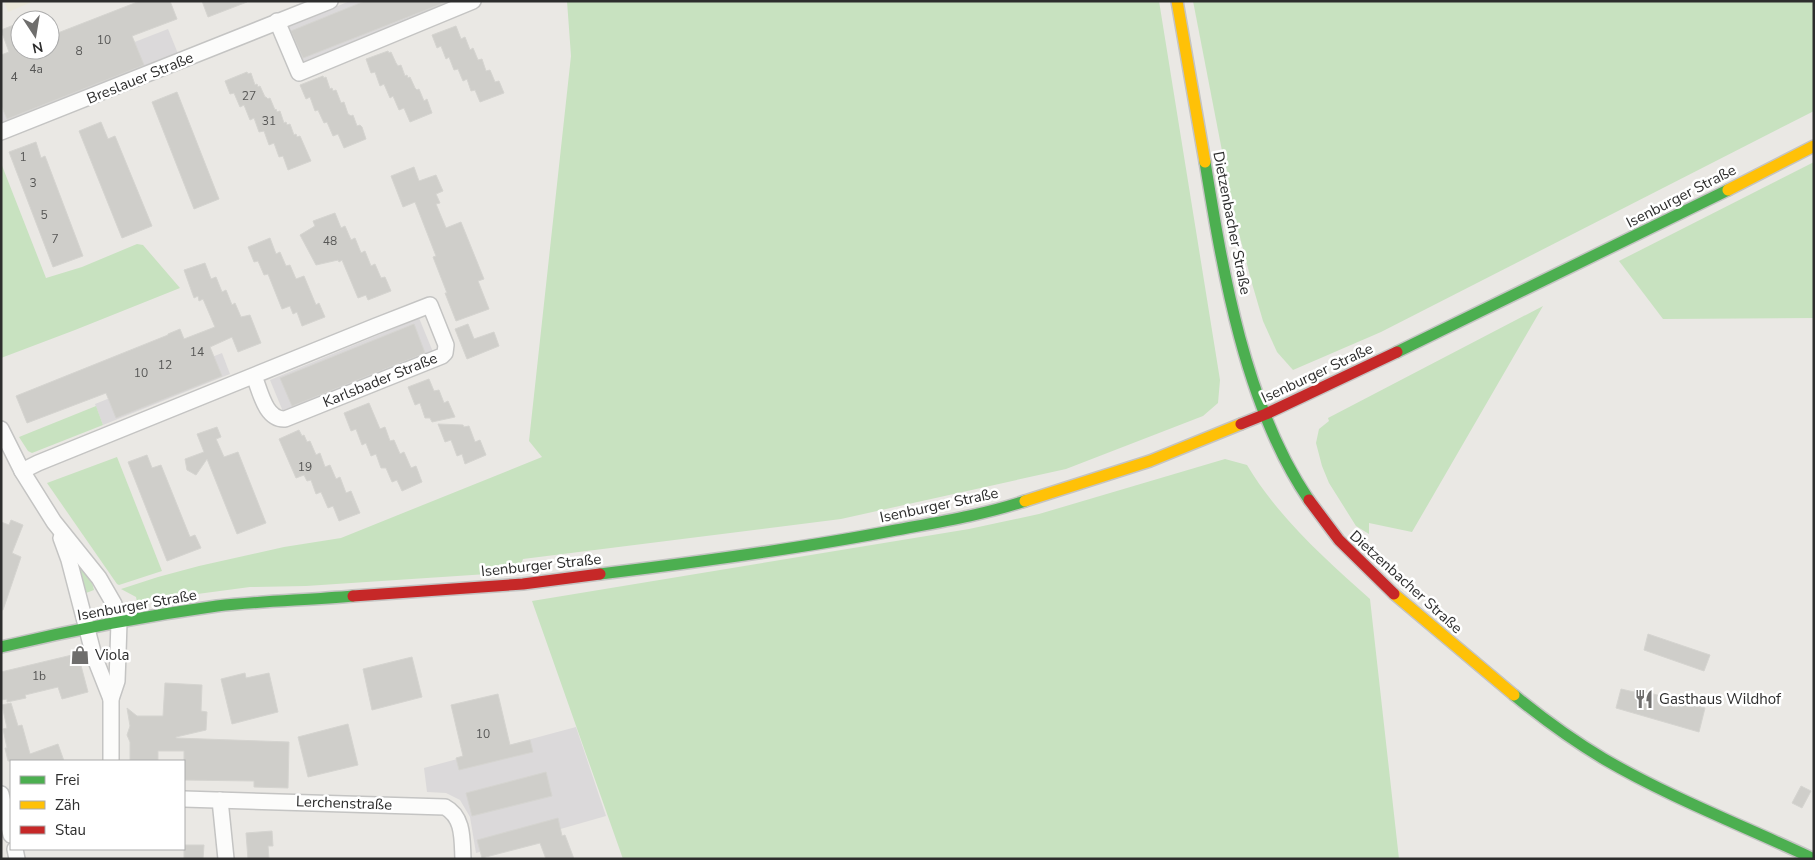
<svg xmlns="http://www.w3.org/2000/svg" width="1815" height="860" viewBox="0 0 1815 860" font-family="'Nunito Sans',sans-serif">
	<style>
		.industrial { fill: #dbd9da }
		.education { fill: #ebe8da }
		.green { fill: #c8e2c0 }
		.building { fill: #cfceca; stroke: #d5d4d0 }
		.lines { fill: none; stroke-linecap: round; stroke-linejoin: round }
		.street-casing { stroke: #c4c4c3; stroke-width: 18 }
		.fast-casing { stroke: #c4c4c3; stroke-width: 14 }
		.slow-casing { stroke: #c4c4c3; stroke-width: 14 }
		.jam-casing { stroke: #c4c4c3; stroke-width: 14 }
		.street { stroke: #fcfcfb; stroke-width: 15 }
		.fast { stroke: #4caf50; stroke-width: 11 }
		.slow { stroke: #ffc107; stroke-width: 11 }
		.jam { stroke: #c62828; stroke-width: 11 }
		.labels { text-anchor: middle; stroke-width: 5; stroke-linejoin: round; paint-order: stroke }
		.number-label { font-size: 12px; fill: #575756 }
		.street-label { font-size: 15px; fill: #2d2d2d; stroke: #fff }
		.poi-label { font-size: 15px; fill: #2d2d2d; stroke: #fff; text-anchor: start }
	</style>
	<rect width="100%" height="100%" fill="#eae8e4"/>
	<!-- industrial -->
	<g class="industrial">
		<polygon points="350,1 457,1 300,64 285,27"/>
		<polygon points="168,29 179,56 1,125 1,94"/>
		<polygon points="419,318 433,352 284,414 270,380"/>
		<polygon points="222,353 230,374 103,425 95,404"/>
		<polygon points="576,727 606,816 476,853 470,817 460,800 446,793 427,792 424,768"/>
	</g>
	<!-- education -->
	<polygon class="education" points="4,1 34,1 8,12"/>
	<!-- green -->
	<g class="green">
		<polygon points="567,1 1159,1 1220,380 1218,403 1203,416 1066,469 841,519 523,559 518,572 306,586 250,587 137,602 136,597 121,589 158,577 199,566 284,547 341,538 542,457 529,441 571,56"/>
		<polygon points="1193,1 1814,1 1814,111 1381,332 1293,370 1277,352 1263,321 1251,280 1235,218"/>
		<polygon points="1814,162 1814,318 1663,319 1619,261"/>
		<polygon points="1,163 46,278 82,267 137,244 143,245 180,288 75,330 1,358"/>
		<polygon points="1543,306 1412,532 1369,523 1369,534 1356,526 1329,483 1322,466 1316,443 1319,429 1329,421 1328,418"/>
		<polygon points="96,406 103,425 32,453 28,451 19,437"/>
		<polygon points="117,457 162,571 119,585 117,584 47,483"/>
		<path d="M1225 459 1247 465C1278 517 1325 559 1370 599L1399 859H623L532 601 969 529 1039 514Z"/>
		<polygon points="73,555 91,579 94,590 86,593"/>
	</g>
	<!-- building -->
	<g class="building">
		<polygon points="140,1 170,1 177,19 132,36 144,65 7,119 1,105 1,55 9,52 1,30 14,25 20,42 20,50 50,50 50,36"/>
		<polygon points="202,1 247,1 247,2 208,17"/>
		<polygon points="365,1 446,2 303,58 291,31"/>
		<polygon points="456,26 461,39 465,37 470,50 473,48 478,60 482,59 486,71 490,70 495,82 499,81 504,93 480,102 475,90 471,91 467,79 463,81 458,69 454,70 449,57 446,59 441,46 437,48 432,35"/>
		<polygon points="388,51 389,53 391,52 396,63 398,66 401,65 405,76 407,75 408,78 410,77 415,88 417,90 419,89 424,101 427,99 432,113 410,122 404,108 399,110 393,96 390,98 384,84 380,86 375,72 371,73 366,59"/>
		<polygon points="247,72 248,74 251,73 255,85 257,84 258,87 260,86 265,97 266,97 268,99 270,98 275,110 276,109 277,112 280,111 284,123 286,122 287,125 290,124 294,135 296,134 297,137 300,136 311,161 288,170 283,156 279,157 274,143 269,145 264,131 259,132 254,118 250,120 244,105 240,107 234,93 230,94 225,81"/>
		<polygon points="323,76 324,78 326,77 330,89 332,88 333,91 336,90 341,103 344,102 348,114 351,116 353,115 357,126 360,125 362,127 366,139 344,148 338,134 333,136 327,122 324,123 318,110 315,111 310,97 306,99 300,85"/>
		<polygon points="177,92 219,199 194,209 152,102"/>
		<polygon points="101,122 108,139 115,136 152,226 122,238 79,131"/>
		<polygon points="36,142 41,158 45,156 83,256 53,267 9,152"/>
		<polygon points="414,167 419,181 436,175 443,191 436,194 440,203 436,204 446,228 461,222 484,279 478,281 489,309 456,321 445,293 447,293 433,257 436,256 415,202 403,207 391,176"/>
		<polygon points="335,213 341,228 345,226 351,240 355,238 361,253 365,251 371,266 375,264 381,278 385,277 391,291 368,300 366,295 358,298 342,260 339,262 338,260 316,265 300,235 315,226 313,221"/>
		<polygon points="270,238 276,254 280,252 286,266 290,265 296,279 304,276 316,305 319,303 325,317 302,326 297,312 293,314 290,306 282,309 268,274 264,275 258,261 254,262 248,247"/>
		<polygon points="205,263 211,279 216,277 222,292 226,290 232,305 235,303 241,317 250,315 261,343 238,352 232,337 210,347 222,376 116,418 106,393 27,423 16,396 168,335 168,334 180,329 184,339 215,327 203,299 199,301 198,296 194,298 184,270"/>
		<polygon points="414,324 425,353 292,406 280,378"/>
		<polygon points="468,324 474,339 494,332 499,346 467,359 455,329"/>
		<polygon points="429,379 434,391 439,390 444,403 448,401 455,417 432,422 430,418 425,418 420,403 415,405 408,387"/>
		<polygon points="369,403 380,429 385,427 390,441 394,440 400,454 404,452 411,468 416,466 422,482 402,491 397,480 392,482 386,468 381,468 376,454 371,456 366,443 362,445 356,429 351,431 344,413"/>
		<polygon points="438,424 463,425 464,427 469,426 475,442 480,440 486,455 465,464 462,454 457,456 451,440 445,442"/>
		<polygon points="217,427 221,437 216,439 224,457 238,452 266,523 237,534 207,459 196,475 187,470 185,459 204,452 197,434"/>
		<polygon points="299,430 302,436 304,435 307,442 310,441 316,455 320,453 325,467 330,465 336,479 340,477 346,493 351,491 360,513 339,521 333,506 328,508 321,492 316,494 311,480 307,481 304,475 296,478 279,439"/>
		<polygon points="147,455 152,468 161,465 190,537 195,535 201,548 167,561 128,462"/>
		<polygon points="11,520 23,525 12,553 21,557 3,610 1,610 1,522 9,525"/>
		<polygon points="1648,634 1710,655 1704,671 1644,650"/>
		<polygon points="72,655 73,659 79,658 88,692 62,699 58,687 25,695 26,698 7,702 7,699 1,700 1,672"/>
		<polygon points="412,657 422,697 372,710 363,669"/>
		<polygon points="245,673 246,678 269,673 278,712 232,724 221,679"/>
		<polygon points="165,683 202,685 201,711 207,712 206,730 176,737 176,738 289,742 288,788 254,787 254,781 184,780 184,751 158,751 158,761 130,761 130,742 127,735 130,726 127,708 137,716 163,716"/>
		<polygon points="1621,689 1634,692 1635,689 1705,708 1699,732 1616,708"/>
		<polygon points="498,694 510,745 530,740 533,752 459,770 456,758 463,756 451,705"/>
		<polygon points="11,703 18,726 22,725 30,754 58,744 64,761 8,761 5,748 7,748 3,729 7,728 2,705"/>
		<polygon points="348,724 358,765 308,777 298,737"/>
		<polygon points="546,772 552,796 472,816 466,793"/>
		<polygon points="1801,786 1811,791 1802,808 1792,803"/>
		<polygon points="558,818 562,836 565,835 574,859 546,859 540,843 482,858 477,840"/>
		<polygon points="272,831 273,846 268,846 269,859 248,859 246,833"/>
		<polygon points="184,845 204,845 203,859 184,859"/>
	</g>
	<g class="lines">
		<!-- street casing -->
		<g class="street-casing">
			<g id="street">
				<polyline points="277,21 299,73 473,1"/>
				<polyline points="1,132 330,1"/>
				<polyline points="1,429 22,471 54,522 99,578 114,604 119,622 118,653 117,681 111,699 111,761"/>
				<path d="M22 471 38 463 376 326 430 305 446 345 445 353 442 356 285 419C265 420 260 390 254 376"/>
				<polyline points="61,538 69,560 94,656 111,699"/>
				<polyline points="1,794 11,835"/>
				<path d="M184 799 445 807C464 817 462 840 463 859"/>
				<polyline points="220,800 226,859"/>
				<polyline points="15,849 17,859"/>
			</g>
		</g>
		<!-- fast casing -->
		<g class="fast-casing">
			<g id="fast">
				<path d="M1205 162C1223 273 1245 406 1309 500"/>
				<polyline points="1397,352 1728,190"/>
				<path d="M600 574C699 562 798 549 896 530 939 522 983 515 1025 501"/>
				<path d="M1 647C72 630 144 616 217 606 262 601 308 600 353 596"/>
				<path d="M1514 695C1542 718 1572 740 1604 759 1671 798 1744 826 1814 859"/>
			</g>
		</g>
		<!-- slow casing -->
		<g class="slow-casing">
			<g id="slow">
				<polyline points="1177,1 1205,162"/>
				<polyline points="1728,190 1814,146"/>
				<polyline points="1025,501 1150,461 1241,424"/>
				<polyline points="1394,594 1514,695"/>
			</g>
		</g>
		<!-- jam casing -->
		<g class="jam-casing">
			<g id="jam">
				<polyline points="1241,424 1266,414 1397,352"/>
				<polyline points="1309,500 1339,540 1394,594"/>
				<polyline points="353,596 523,584 600,574"/>
			</g>
		</g>
		<!-- street -->
		<use href="#street" class="street"/>
		<!-- fast -->
		<use href="#fast" class="fast"/>
		<!-- slow -->
		<use href="#slow" class="slow"/>
		<!-- jam -->
		<use href="#jam" class="jam"/>
	</g>
	<!-- icons -->
	<defs>
		<g id="shop-bare" transform="scale(1.5)"><path d="M-5-2.5h2.3a2.7 3.5 0 0 1 5.4 0H5L5.5 6h-11ZM-1.5-2.5h3a1.5 2.3 0 0 0-3 0Z" fill="#6f6e6d" stroke="#fff" stroke-width="2.5" paint-order="stroke"/></g>
		<g id="restaurant-bare" transform="scale(1.5)"><path d="M-5-6h1v4h1v-4h1v4h1v-4h1v5L-1.5 .5V6h-2V.5L-5-1ZM5-6V6H3V1.5H1.5Q1.5-4 5-6Z" fill="#6f6e6d" stroke="#fff" stroke-width="2.5" paint-order="stroke"/></g>
	</defs>
	<g fill-rule="evenodd">
		<use href="#shop-bare" x="80" y="655"/>
		<use href="#restaurant-bare" x="1644" y="699"/>
	</g>
	<g class="labels">
		<!-- number labels -->
		<g class="number-label">
			<text x="104" y="44">10</text>
			<text x="79" y="55">8</text>
			<text x="36" y="73">4a</text>
			<text x="14" y="81">4</text>
			<text x="249" y="100">27</text>
			<text x="269" y="125">31</text>
			<text x="23" y="161">1</text>
			<text x="33" y="187">3</text>
			<text x="44" y="219">5</text>
			<text x="55" y="243">7</text>
			<text x="330" y="245">48</text>
			<text x="197" y="356">14</text>
			<text x="165" y="369">12</text>
			<text x="141" y="377">10</text>
			<text x="305" y="471">19</text>
			<text x="39" y="680">1b</text>
			<text x="483" y="738">10</text>
		</g>
		<!-- street labels -->
		<g class="street-label">
			<text transform="translate(140 78) rotate(-22)" y="5">Breslauer Straße</text>
			<text transform="translate(1681 196) rotate(-27)" y="5">Isenburger Straße</text>
			<text transform="translate(1232 223) rotate(79)" y="5">Dietzenbacher Straße</text>
			<text transform="translate(1317 373) rotate(-25)" y="5">Isenburger Straße</text>
			<text transform="translate(380 380) rotate(-22)" y="5">Karlsbader Straße</text>
			<text transform="translate(939 505) rotate(-12)" y="5">Isenburger Straße</text>
			<text transform="translate(541 565) rotate(-6)" y="5">Isenburger Straße</text>
			<text transform="translate(1406 582) rotate(42)" y="5">Dietzenbacher Straße</text>
			<text transform="translate(137 605) rotate(-10)" y="5">Isenburger Straße</text>
			<text transform="translate(344 803) rotate(2)" y="5">Lerchenstraße</text>
		</g>
		<!-- poi labels -->
		<g class="poi-label">
			<text x="95" y="660">Viola</text>
			<text x="1659" y="704">Gasthaus Wildhof</text>
		</g>
	</g>
	<!-- border -->
	<rect width="1815" height="860" fill="none" stroke="#2d2d2d" stroke-width="5"/>
	<!-- legend -->
	<rect x="10" y="760" width="175" height="90" fill="#ffffff" stroke="#ababab"/>
	<rect x="20" y="776" width="25" height="8" fill="#4caf50" stroke="#ababab"/>
	<text x="55" y="785" font-size="15" fill="#2d2d2d">Frei</text>
	<rect x="20" y="801" width="25" height="8" fill="#ffc107" stroke="#ababab"/>
	<text x="55" y="810" font-size="15" fill="#2d2d2d">Zäh</text>
	<rect x="20" y="826" width="25" height="8" fill="#c62828" stroke="#ababab"/>
	<text x="55" y="835" font-size="15" fill="#2d2d2d">Stau</text>
	<!-- north arrow -->
	<g transform="translate(35 35) rotate(168)"><circle r="24" fill="#ffffff" stroke="#ababab"/>
	<path d="M0-4L9 19L0 12L-9 19Z" fill="#6f6e6d"/>
	<text y="-8" font-size="14" font-weight="bold" text-anchor="middle" fill="#2d2d2d">N</text>
	</g>
</svg>
